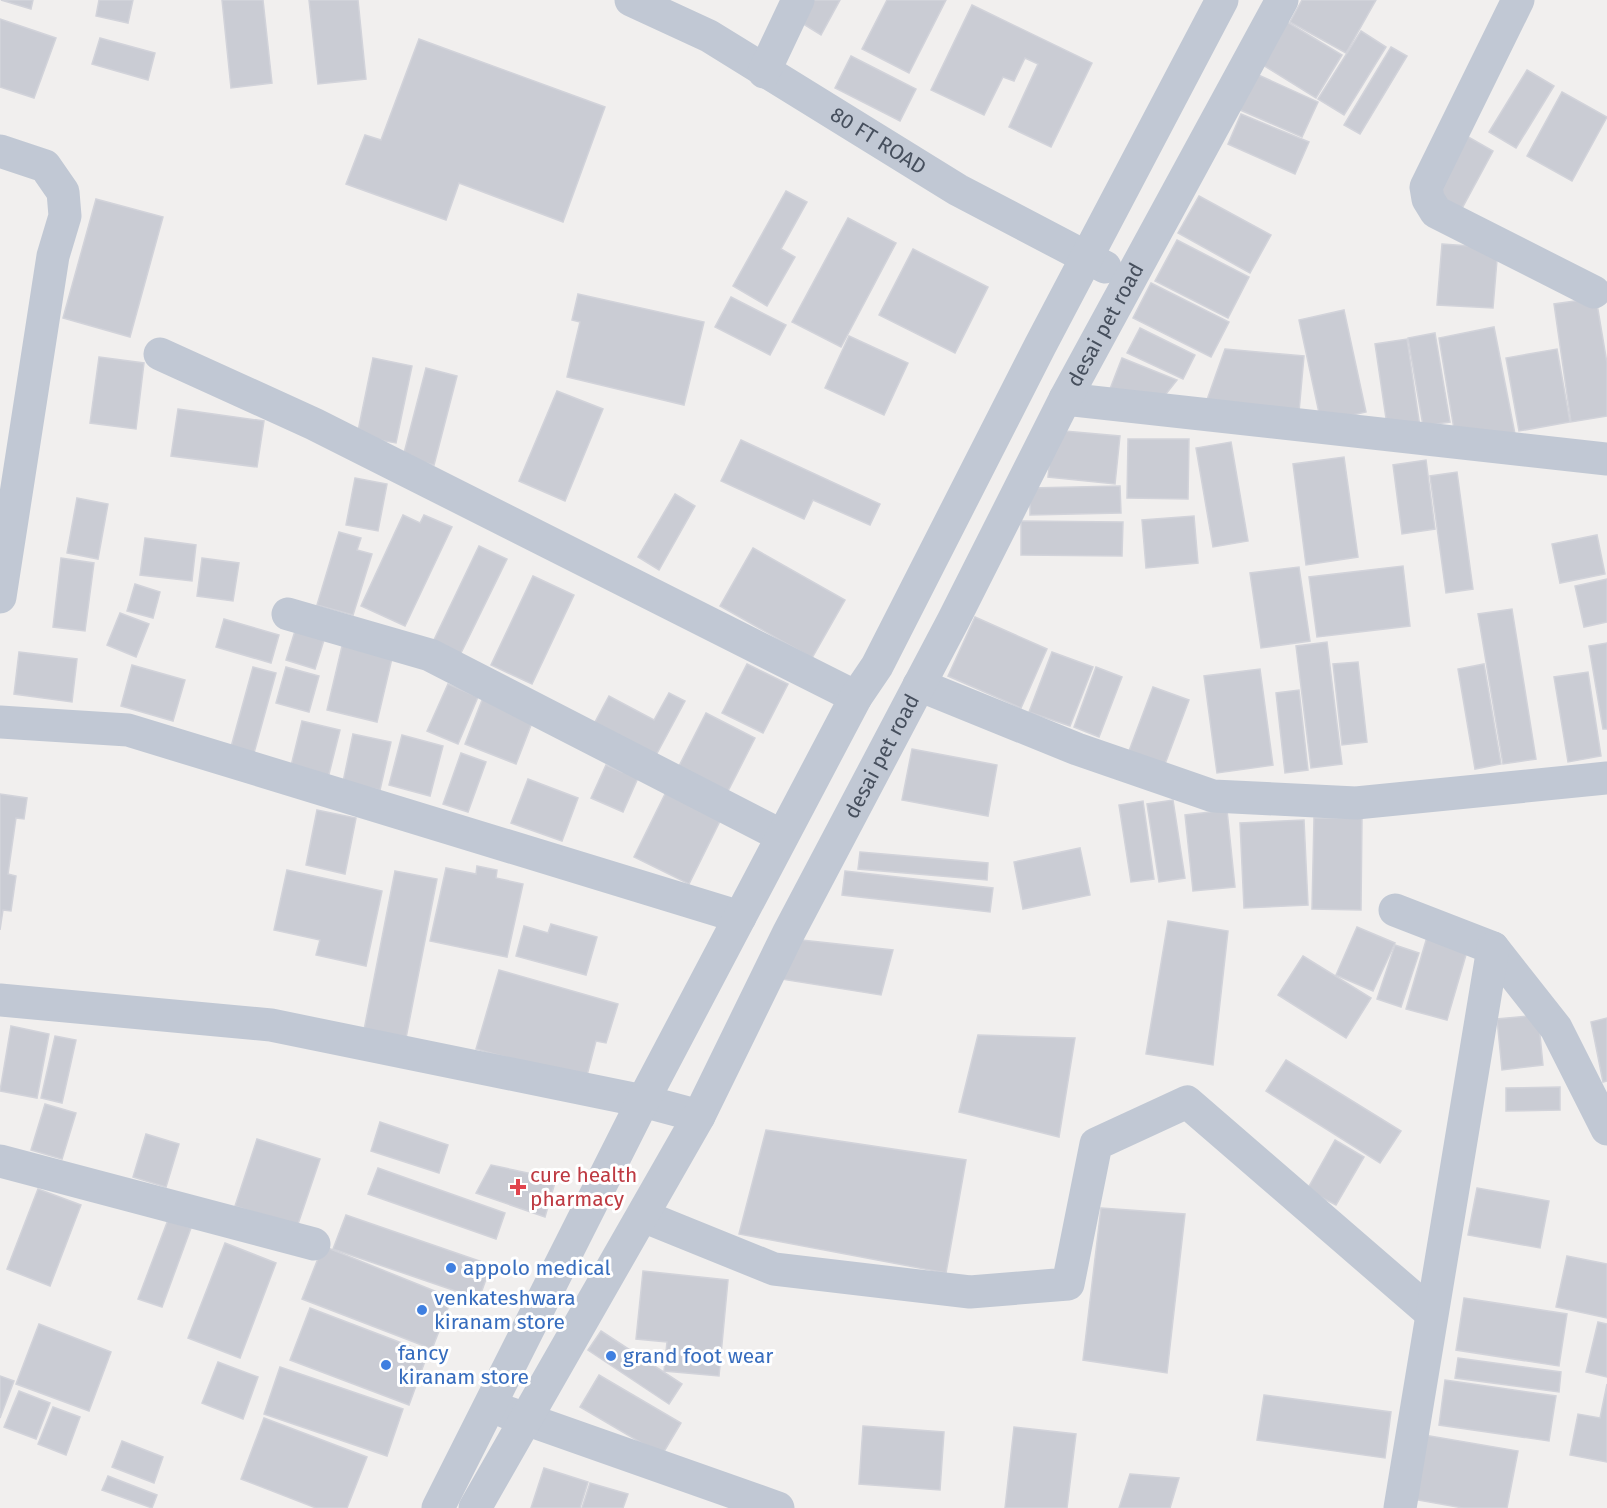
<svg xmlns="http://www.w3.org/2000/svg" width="1607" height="1508" viewBox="0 0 1607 1508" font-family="'Fira Sans',sans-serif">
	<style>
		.building { fill: #caccd4; stroke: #d2d3da; stroke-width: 1.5 }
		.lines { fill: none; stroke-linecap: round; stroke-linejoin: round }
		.minor { stroke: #c1c8d4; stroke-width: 33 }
		.health-dot { fill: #e0444e; stroke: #fff; stroke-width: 2 }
		.shop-dot { fill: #3f7fe0; stroke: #fff; stroke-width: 2 }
		.labels { text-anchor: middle; stroke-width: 6; stroke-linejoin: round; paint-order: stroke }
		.street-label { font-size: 21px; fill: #464f5d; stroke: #fff }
		.health-label { font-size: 21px; fill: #be3a42; stroke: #fff; text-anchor: start }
		.shop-label { font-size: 21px; fill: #366cbe; stroke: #fff; text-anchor: start }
	</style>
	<rect width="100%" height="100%" fill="#f1efee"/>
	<!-- building -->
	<g class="building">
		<polygon points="1,0 33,0 31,9"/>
		<polygon points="99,0 133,0 128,23 96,16"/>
		<polygon points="222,0 263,0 272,83 231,88"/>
		<polygon points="309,0 358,0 366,79 318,84"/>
		<polygon points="810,0 840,0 821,35 800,22"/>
		<polygon points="887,0 946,0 909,73 862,49"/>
		<polygon points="1302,0 1376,0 1346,53 1290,22"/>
		<polygon points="972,5 1092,63 1051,147 1009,127 1038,64 1025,58 1014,81 1003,77 984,115 931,90"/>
		<polygon points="0,19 56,38 34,98 0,87"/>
		<polygon points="1284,20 1342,55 1316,98 1258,62"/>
		<polygon points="1361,31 1386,47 1344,115 1318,99"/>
		<polygon points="100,38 155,53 148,80 92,64"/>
		<polygon points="419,39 605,107 563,222 459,183 446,220 346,184 365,135 381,140"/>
		<polygon points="1391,47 1407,56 1360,134 1344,125"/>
		<polygon points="851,56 916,89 900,121 835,88"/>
		<polygon points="1527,70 1554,86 1516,148 1489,132"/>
		<polygon points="1254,73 1318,102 1302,137 1238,109"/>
		<polygon points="1562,92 1607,117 1572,181 1527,156"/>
		<polygon points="1241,114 1309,142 1295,174 1228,144"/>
		<polygon points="1463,134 1493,151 1460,212 1434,191"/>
		<polygon points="786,191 807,202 781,249 795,257 767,306 733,286"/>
		<polygon points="1199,196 1271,235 1250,273 1178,233"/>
		<polygon points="96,199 163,217 130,337 63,318"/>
		<polygon points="848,218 896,243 841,347 792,322"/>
		<polygon points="1177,240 1249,277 1228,318 1155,281"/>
		<polygon points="1442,244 1498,248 1493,308 1437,305"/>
		<polygon points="913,249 988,287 955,353 879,315"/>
		<polygon points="1151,283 1229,322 1211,357 1133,318"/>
		<polygon points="578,294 704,322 684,405 567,377 580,322 572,320"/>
		<polygon points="731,297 786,325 770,355 715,327"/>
		<polygon points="1596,298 1607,363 1607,416 1571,422 1554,304"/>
		<polygon points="1344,310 1366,412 1321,422 1299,320"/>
		<polygon points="1494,327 1515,434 1454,429 1439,338"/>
		<polygon points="1140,328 1195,355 1183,379 1127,353"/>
		<polygon points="1435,333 1450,422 1423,426 1408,338"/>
		<polygon points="849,336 908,363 884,415 825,388"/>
		<polygon points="1407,339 1420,427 1388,432 1375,344"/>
		<polygon points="1225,349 1304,356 1298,423 1203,411"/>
		<polygon points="1557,349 1570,422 1519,431 1506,358"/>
		<polygon points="99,357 144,363 136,429 90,423"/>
		<polygon points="373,358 412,366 396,443 357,436"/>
		<polygon points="1122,358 1177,380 1158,404 1110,389"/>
		<polygon points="426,368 457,376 434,465 403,457"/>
		<polygon points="557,391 603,409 565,501 519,481"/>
		<polygon points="178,409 264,421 257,467 171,456"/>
		<polygon points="1053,430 1120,436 1115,484 1048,477"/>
		<polygon points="1128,439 1189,439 1188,499 1127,498"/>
		<polygon points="741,440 880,504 870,525 813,500 804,519 721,481"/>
		<polygon points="1231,442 1248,541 1213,547 1196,448"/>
		<polygon points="1344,457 1358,557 1306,565 1293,464"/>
		<polygon points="1426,460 1435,529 1402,534 1393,465"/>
		<polygon points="1457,472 1473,589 1446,593 1430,476"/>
		<polygon points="355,478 387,484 378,531 346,525"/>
		<polygon points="1120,486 1121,513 1030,515 1030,488"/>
		<polygon points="675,494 695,506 659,570 638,557"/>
		<polygon points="77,498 108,504 98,559 67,553"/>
		<polygon points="403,515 420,523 424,515 452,527 405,626 361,606"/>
		<polygon points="1194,516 1198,563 1146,568 1142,520"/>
		<polygon points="1021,521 1123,522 1122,556 1021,555"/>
		<polygon points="339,532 361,538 357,550 372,554 353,615 317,605"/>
		<polygon points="1597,535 1605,574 1560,583 1552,544"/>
		<polygon points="145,538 196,545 192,581 140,575"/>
		<polygon points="479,546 507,559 460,655 433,642"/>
		<polygon points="753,548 845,600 812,658 720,606"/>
		<polygon points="61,558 94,563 85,631 53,627"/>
		<polygon points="202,558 239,563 233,601 197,596"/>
		<polygon points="1403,566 1410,626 1317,637 1309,577"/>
		<polygon points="1299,567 1310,641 1261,648 1250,573"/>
		<polygon points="533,576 574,595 532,684 491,665"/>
		<polygon points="1607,579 1607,622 1584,627 1575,586"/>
		<polygon points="135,584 160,592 153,618 127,611"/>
		<polygon points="1512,609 1536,759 1503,764 1478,614"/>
		<polygon points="120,613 149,624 136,657 107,645"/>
		<polygon points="975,617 1047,649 1021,708 948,676"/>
		<polygon points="224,619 279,635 271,663 216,647"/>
		<polygon points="295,631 324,640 315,669 286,660"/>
		<polygon points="343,642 393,654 377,722 327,710"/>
		<polygon points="1327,642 1342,764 1311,768 1296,646"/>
		<polygon points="1607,643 1607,729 1603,729 1589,646"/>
		<polygon points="19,652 77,659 72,702 14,694"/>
		<polygon points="1052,652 1093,667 1070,726 1029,712"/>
		<polygon points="1358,662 1367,742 1342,745 1333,664"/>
		<polygon points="747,664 788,684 763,733 722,713"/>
		<polygon points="1484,664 1501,764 1475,769 1458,669"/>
		<polygon points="132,665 185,680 173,721 121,706"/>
		<polygon points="253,667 276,673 254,753 231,747"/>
		<polygon points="286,667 319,676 309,712 276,703"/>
		<polygon points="1096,667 1122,677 1099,737 1074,727"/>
		<polygon points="1260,669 1273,765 1217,773 1204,676"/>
		<polygon points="1588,672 1601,756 1568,762 1554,677"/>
		<polygon points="448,684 478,697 458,744 427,731"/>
		<polygon points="1153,687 1189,700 1165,764 1129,751"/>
		<polygon points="1299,690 1308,770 1285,773 1276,693"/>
		<polygon points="669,693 685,701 655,757 594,724 609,696 654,720"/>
		<polygon points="484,695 535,715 516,764 465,744"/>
		<polygon points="706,713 755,738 726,795 677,770"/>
		<polygon points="302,721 340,730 328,778 290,770"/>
		<polygon points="353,734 391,742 380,790 343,782"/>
		<polygon points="402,735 443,746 430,796 389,785"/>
		<polygon points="912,749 997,765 988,816 902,800"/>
		<polygon points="461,753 486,762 468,812 443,804"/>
		<polygon points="606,765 622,772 641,771 623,812 591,798"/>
		<polygon points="528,779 578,798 562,841 511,823"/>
		<polygon points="666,792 721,819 689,884 634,857"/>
		<polygon points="0,794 27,798 24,819 16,818 8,874 16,876 11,911 3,910 0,930"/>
		<polygon points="1173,800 1185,878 1159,882 1147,804"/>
		<polygon points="1143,801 1154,879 1131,882 1119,805"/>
		<polygon points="317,810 356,818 345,874 306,865"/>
		<polygon points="1227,810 1235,887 1193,891 1185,815"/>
		<polygon points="1314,818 1362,818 1361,910 1312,909"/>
		<polygon points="1304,820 1308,905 1244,908 1240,823"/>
		<polygon points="1080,848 1090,895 1023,909 1014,862"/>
		<polygon points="860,852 988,863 987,880 858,869"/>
		<polygon points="477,866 497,870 496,878 523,884 507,957 430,941 446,868 476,874"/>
		<polygon points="287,870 382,891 366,966 316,955 320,940 274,930"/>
		<polygon points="395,871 437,879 406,1038 364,1030"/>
		<polygon points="845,871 993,888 990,912 842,895"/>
		<polygon points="1168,921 1228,931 1213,1065 1146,1054"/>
		<polygon points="551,924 597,937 586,975 516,956 524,926 548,933"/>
		<polygon points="1357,927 1395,943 1373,991 1336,975"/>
		<polygon points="1427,937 1468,948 1447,1020 1406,1009"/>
		<polygon points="792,939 893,950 881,995 781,979"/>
		<polygon points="1395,945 1419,953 1401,1007 1377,999"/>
		<polygon points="1303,956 1371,998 1346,1038 1278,995"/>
		<polygon points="499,970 618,1004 606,1043 596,1041 586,1079 476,1049"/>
		<polygon points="1538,1015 1543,1065 1502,1070 1497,1019"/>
		<polygon points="1607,1018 1607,1081 1603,1082 1591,1022"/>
		<polygon points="11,1026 49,1034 37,1098 0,1091"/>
		<polygon points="978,1035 1075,1038 1059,1137 959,1112"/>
		<polygon points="55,1036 76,1040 62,1103 41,1098"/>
		<polygon points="1286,1060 1401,1131 1380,1163 1266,1091"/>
		<polygon points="1560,1087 1560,1110 1506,1111 1506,1088"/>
		<polygon points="45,1104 76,1113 62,1159 31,1150"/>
		<polygon points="380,1122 448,1145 439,1173 371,1151"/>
		<polygon points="766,1130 966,1160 946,1273 739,1234"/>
		<polygon points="146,1134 179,1144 166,1187 133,1177"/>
		<polygon points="257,1139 320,1159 297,1227 235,1206"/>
		<polygon points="1335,1140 1364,1157 1336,1205 1307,1190"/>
		<polygon points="491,1165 556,1179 545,1217 476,1193"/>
		<polygon points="378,1168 505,1213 496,1239 368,1194"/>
		<polygon points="1477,1188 1549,1201 1540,1248 1468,1235"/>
		<polygon points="38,1189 81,1205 50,1286 7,1269"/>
		<polygon points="1101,1208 1185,1214 1167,1373 1083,1360"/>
		<polygon points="346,1215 491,1265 479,1299 333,1249"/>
		<polygon points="168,1220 191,1228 162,1307 138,1299"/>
		<polygon points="225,1243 276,1263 240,1358 188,1338"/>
		<polygon points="323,1246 452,1298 432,1349 302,1299"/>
		<polygon points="1567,1256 1607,1264 1607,1318 1556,1307"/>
		<polygon points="643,1271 728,1280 719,1376 664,1371 667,1342 636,1339"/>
		<polygon points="1464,1298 1567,1314 1559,1366 1456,1350"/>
		<polygon points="310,1308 428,1353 409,1405 290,1360"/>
		<polygon points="1598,1322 1607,1324 1607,1377 1586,1372"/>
		<polygon points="39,1324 111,1352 89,1411 16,1384"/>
		<polygon points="601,1331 682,1384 669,1404 588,1350"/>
		<polygon points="1458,1358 1561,1372 1559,1392 1455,1378"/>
		<polygon points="218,1362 258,1377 243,1419 202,1403"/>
		<polygon points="280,1367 403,1409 387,1456 264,1414"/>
		<polygon points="599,1375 681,1423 662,1455 580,1407"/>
		<polygon points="0,1376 14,1381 0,1418"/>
		<polygon points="1445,1380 1556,1396 1549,1441 1439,1425"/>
		<polygon points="1607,1384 1607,1462 1570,1455 1578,1414 1600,1418"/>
		<polygon points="19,1391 50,1403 36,1439 4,1427"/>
		<polygon points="1264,1395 1391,1412 1385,1458 1257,1440"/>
		<polygon points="53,1407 80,1417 66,1455 38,1444"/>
		<polygon points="264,1418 367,1457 347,1508 316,1508 241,1479"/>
		<polygon points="863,1426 944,1432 940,1490 859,1484"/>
		<polygon points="1014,1427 1076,1434 1067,1508 1005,1508"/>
		<polygon points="1424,1435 1518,1451 1507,1508 1463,1508 1412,1499"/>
		<polygon points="122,1441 163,1457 154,1483 112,1467"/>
		<polygon points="544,1468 588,1482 580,1508 531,1508"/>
		<polygon points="1130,1474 1179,1478 1170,1508 1119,1508"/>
		<polygon points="108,1476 157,1495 152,1508 102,1490"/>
		<polygon points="590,1483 628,1494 623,1508 582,1508"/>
	</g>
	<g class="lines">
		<!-- minor -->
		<g class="minor">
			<path id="s1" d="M631 0 709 36 958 190 1105 267"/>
			<polyline points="1518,0 1426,187 1428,199 1436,212 1594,292"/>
			<polyline points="764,72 798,0"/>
			<polyline points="0,151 45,166 63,192 65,216 53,256 0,597"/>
			<polyline points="160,354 314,424 856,697"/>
			<polyline points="1065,399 1607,459"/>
			<polyline points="288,614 430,655 782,836"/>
			<polyline points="919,685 1077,749 1213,796 1356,803 1607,778"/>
			<polyline points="0,722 128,730 740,917"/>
			<polyline points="1395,910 1493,948 1556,1028 1607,1129"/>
			<polyline points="0,1000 271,1025 643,1101 699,1116"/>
			<polyline points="0,1161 314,1244"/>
			<polyline points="643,1216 774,1269 970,1292 1068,1284 1096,1144 1187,1102 1431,1313"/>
			<polyline points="506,1412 778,1508"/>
			<polyline points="438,1508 643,1101 856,697 877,666 1040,346 1222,0"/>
			<path id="s2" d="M475 1508 699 1116 788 934 953 621 1065 399 1282 0"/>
			<polyline points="1400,1508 1493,948"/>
		</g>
	</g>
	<!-- markers -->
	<path class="health-dot" d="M515 1178h6v6h6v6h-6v6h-6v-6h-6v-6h6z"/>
	<g class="shop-dot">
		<circle cx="451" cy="1268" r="6"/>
		<circle cx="422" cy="1310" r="6"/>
		<circle cx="611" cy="1356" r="6"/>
		<circle cx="386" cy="1365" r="6"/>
	</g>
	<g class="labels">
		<!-- street labels -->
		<g class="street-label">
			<text dy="7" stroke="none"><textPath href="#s1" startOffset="285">80 FT ROAD</textPath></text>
			<text dy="7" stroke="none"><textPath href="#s2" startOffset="1341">desai pet road</textPath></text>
			<text dy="7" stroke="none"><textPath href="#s2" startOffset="855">desai pet road</textPath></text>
		</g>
		<!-- health labels -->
		<g class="health-label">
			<text x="530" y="1182">cure health<tspan x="530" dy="24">pharmacy</tspan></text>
		</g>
		<!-- shop labels -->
		<g class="shop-label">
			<text x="463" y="1275">appolo medical</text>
			<text x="434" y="1305">venkateshwara<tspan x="434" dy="24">kiranam store</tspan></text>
			<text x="398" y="1360">fancy<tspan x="398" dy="24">kiranam store</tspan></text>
			<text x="623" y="1363">grand foot wear</text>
		</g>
	</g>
</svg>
